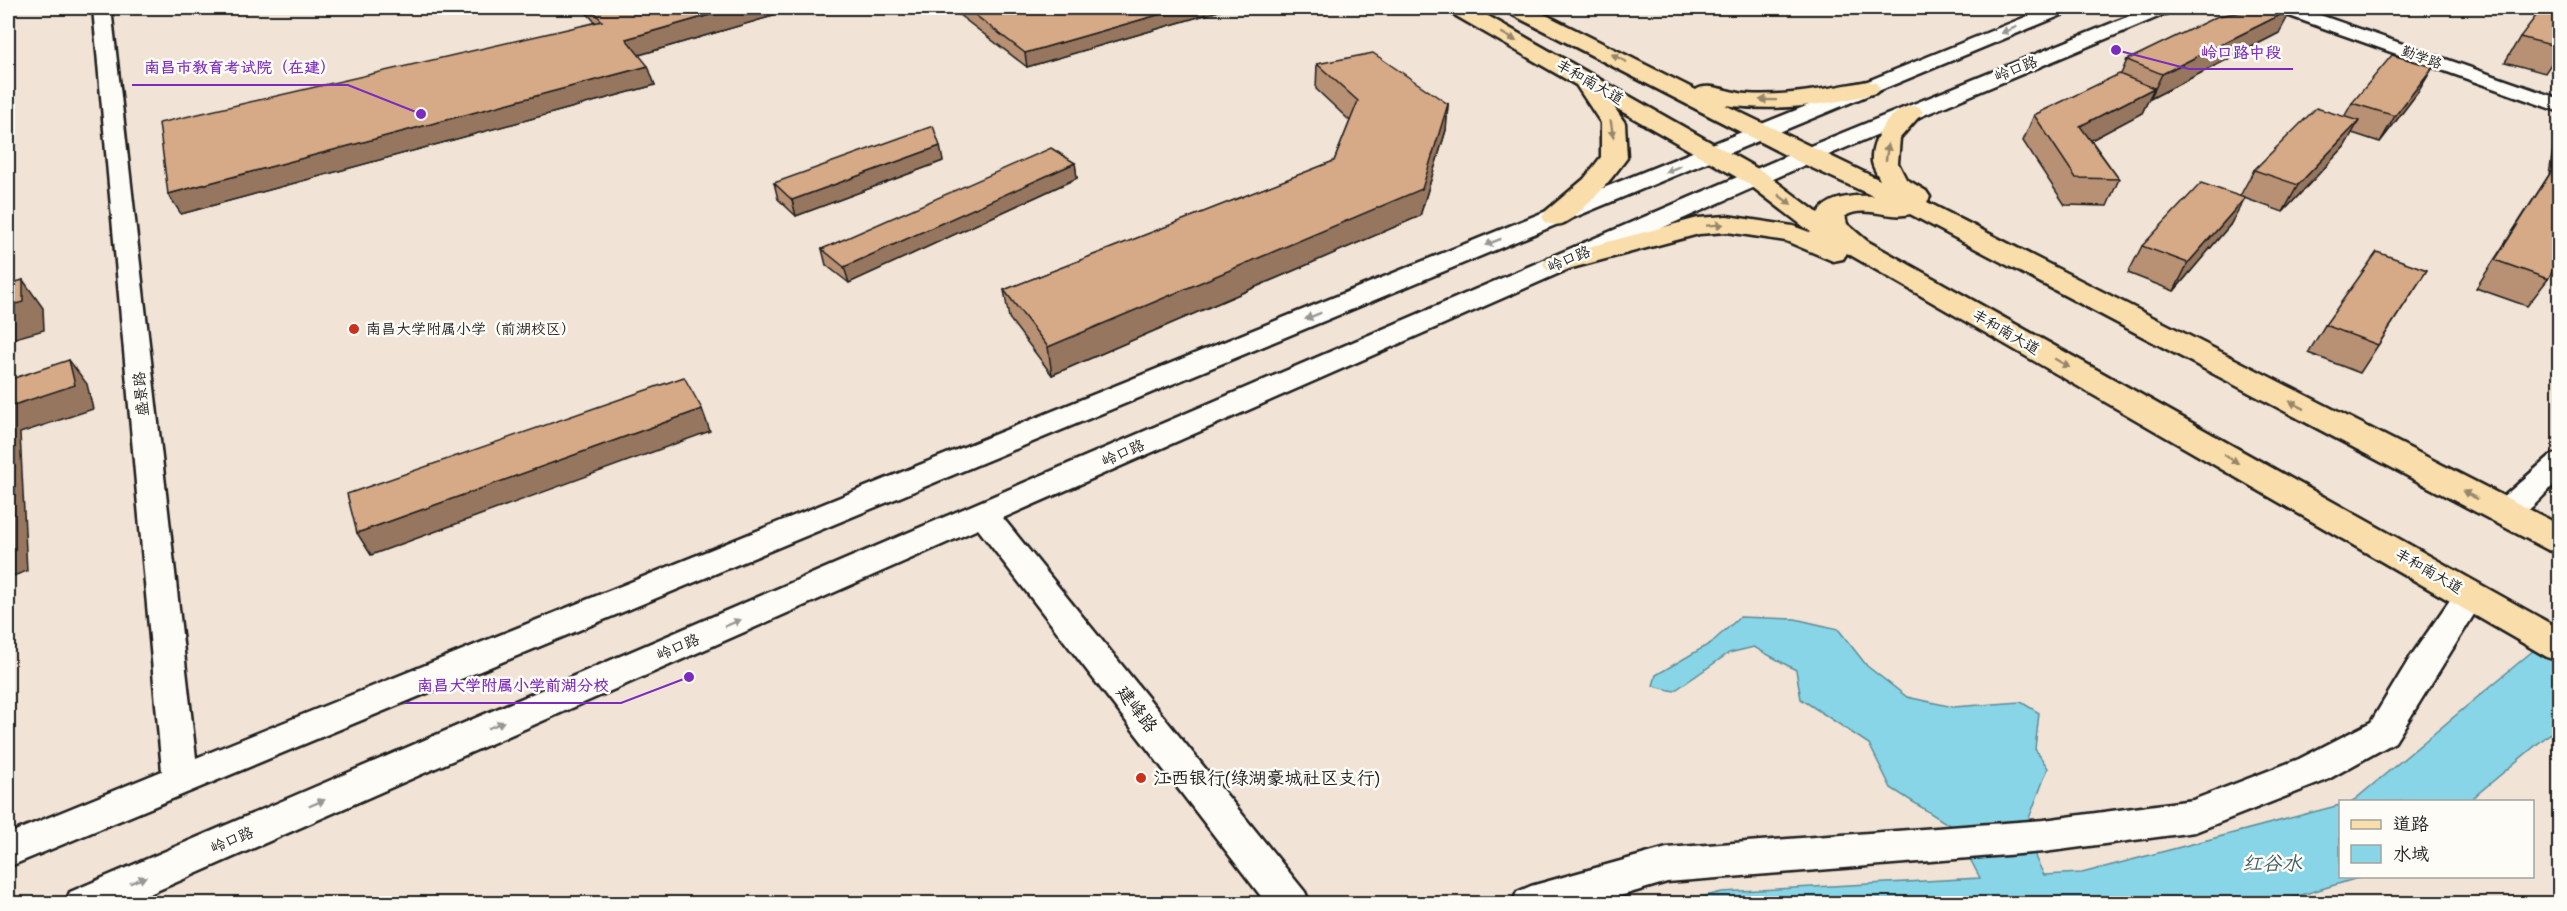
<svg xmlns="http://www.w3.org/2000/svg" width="2567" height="911" viewBox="0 0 2567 911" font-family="Delius,'LXGW WenKai TC',sans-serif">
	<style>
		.water { fill: #88d5e8; stroke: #5d8b96; stroke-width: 1.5 }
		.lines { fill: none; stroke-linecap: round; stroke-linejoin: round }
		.minor-casing { stroke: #1c1c1c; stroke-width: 5 }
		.major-casing { stroke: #1c1c1c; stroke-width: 5 }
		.minor { fill: #fdfcf7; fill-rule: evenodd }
		.major { fill: #f9ddab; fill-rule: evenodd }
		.wall { fill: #b89174; stroke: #1c1c1c; stroke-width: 1.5 }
		.shaded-wall { fill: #96765e; stroke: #1c1c1c; stroke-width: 1.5 }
		.building { fill: #d6a987; stroke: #1c1c1c; stroke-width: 1.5 }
		.oneway { fill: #989794 }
		.oneway2 { fill: #96866b }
		.poi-dot { fill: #c8321e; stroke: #fdfcf7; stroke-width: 2 }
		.labels { text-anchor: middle; stroke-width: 5; stroke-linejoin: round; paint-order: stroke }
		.far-street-label { font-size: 14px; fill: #1c1c1c; stroke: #fdfcf7 }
		.street-label { font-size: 15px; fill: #1c1c1c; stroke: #fdfcf7 }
		.poi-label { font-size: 15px; fill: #1c1c1c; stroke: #fdfcf7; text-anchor: start }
		.near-street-label { font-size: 18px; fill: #1c1c1c; stroke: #fdfcf7 }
		.near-poi-label { font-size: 18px; fill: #1c1c1c; stroke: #fdfcf7; text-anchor: start }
		.near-water-label { font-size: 20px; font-style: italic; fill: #425d63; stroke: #fdfcf7 }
		.leader { fill: none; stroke: #7b2cbf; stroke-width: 2 }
		.callout-dot { fill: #7b2cbf; stroke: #fdfcf7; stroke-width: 2 }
		.callout-label { font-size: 16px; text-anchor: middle; font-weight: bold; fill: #7b2cbf; stroke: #fdfcf7; stroke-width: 5; stroke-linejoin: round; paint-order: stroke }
	</style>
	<rect width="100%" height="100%" fill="#f1e3d5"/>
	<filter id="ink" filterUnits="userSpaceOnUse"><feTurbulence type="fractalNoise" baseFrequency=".0167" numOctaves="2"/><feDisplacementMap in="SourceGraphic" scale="12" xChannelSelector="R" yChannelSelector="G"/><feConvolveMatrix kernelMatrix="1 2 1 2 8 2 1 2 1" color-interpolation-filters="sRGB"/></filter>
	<g filter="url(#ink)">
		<!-- water -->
		<g class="water">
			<polygon points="1740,617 1795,619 1838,629 1867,666 1907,697 1953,707 2021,702 2039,713 2035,749 2048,768 2028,821 2036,859 2044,875 2082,873 2340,805 2340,876 2361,877 2272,904 1676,903 1722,892 1980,878 1954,828 1891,788 1869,744 1801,699 1796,670 1754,647 1729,653 1674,691 1653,686 1656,675 1711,643"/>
			<polygon points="2559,629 2559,726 2469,801 2352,802"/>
		</g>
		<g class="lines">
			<!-- minor casing -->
			<g class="minor-casing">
				<g id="minor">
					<polygon points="93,8 111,8 196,758 2048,8 2072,8 2069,12 8,867 8,834 162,771"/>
					<polygon points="2149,8 2173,8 2170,12 1814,161 1003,518 1305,892 1310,904 1267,904 978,529 127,904 65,904 70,892 1798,151"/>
					<polygon points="2275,8 2300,8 2560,99 2560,112 2278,12"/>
					<path d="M2560 453V479C2542 496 2519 528 2493 520L2489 513 2493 506 2550 456Z"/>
					<polygon points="2470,583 2481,587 2486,595 2395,742 2325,781 2195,832 2044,852 1667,882 1593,904 1512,904 1517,892 1531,886 1667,848 2044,820 2193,800 2299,759 2371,722 2411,656 2459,587"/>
				</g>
			</g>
			<!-- major casing -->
			<g class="major-casing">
				<path id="major" d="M1448 8H1474L1765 173 1818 213C1829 196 1854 195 1873 196L1797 161 1509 13 1506 8H1532L1696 90C1707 81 1731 93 1746 94 1787 97 1828 88 1868 81L1876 83 1880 88 1876 93C1828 105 1775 112 1725 105L1880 180C1878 175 1873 168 1872 162 1870 139 1894 101 1919 107L1923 112 1900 138 1898 163 1906 179 1926 191 1930 197 1927 202 2560 525V553L2548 550 1910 214C1889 220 1865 204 1845 216L1847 224 1867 241 2560 629V661L2547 657 1847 253 1843 259 1833 261 1786 241 1727 232 1699 234 1557 272 1547 270 1543 264 1547 258 1698 218 1727 216 1793 226 1812 233 1747 183 1614 107 1625 123 1627 158C1614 176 1584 213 1564 223 1558 226 1552 224 1546 223L1542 217 1546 211 1584 179 1601 157V123L1576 85 1451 13Z"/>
			</g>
			<!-- minor -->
			<use href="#minor" class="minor"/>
			<!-- major -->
			<use href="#major" class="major"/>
		</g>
		<!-- wall -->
		<g class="wall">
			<polygon points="582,8 771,8 773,16 639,55 655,85 181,214 595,22"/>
			<polygon points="950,8 1229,8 1027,67"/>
			<polygon points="2341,8 2372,8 2369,13"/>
			<polygon points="2559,8 2559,52 2545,73 2505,62 2520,37"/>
			<polygon points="2279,33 2150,99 2149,99 2142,113 2091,140 2119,179 2107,206 2065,205 2023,141 2034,115 2121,74 2127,60"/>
			<polygon points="1317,64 1448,104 1446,130 1420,216 1052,375 1009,318 1004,290 1334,161 1350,121 1316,89"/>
			<polygon points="2433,67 2418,92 2380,142 2352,133 2344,147 2283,212 2244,198 2230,225 2174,291 2128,273 2142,246 2240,196 2254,170 2344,117 2352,103"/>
			<polygon points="2559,136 2559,258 2548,279 2527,306 2476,288 2549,175 2554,143"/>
			<polygon points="943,161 796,216 778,199 774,183"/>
			<polygon points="1075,163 1077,178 849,283 826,265 822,249"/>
			<polygon points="2427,270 2360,373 2308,353 2325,325"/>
		</g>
		<!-- shaded-wall -->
		<g class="shaded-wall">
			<polygon points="734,8 771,8 773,16 632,57 626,39"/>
			<polygon points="1182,8 1229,8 1027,67 1025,53"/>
			<polygon points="2292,9 2279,33 2150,99 2162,74"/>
			<polygon points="648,66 655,85 181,214 168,194"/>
			<polygon points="2433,67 2418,92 2380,142 2395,116"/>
			<polygon points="2154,88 2142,113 2069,152 2080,126"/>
			<polygon points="1448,104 1446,130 1420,216 1052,375 1048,347"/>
			<polygon points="2359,121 2344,147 2283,212 2298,185"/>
			<polygon points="940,146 943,161 796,216 792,200"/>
			<polygon points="1075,163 1077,178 849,283 844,267"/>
			<polygon points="2245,198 2230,225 2174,291 2188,263"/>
			<polygon points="23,280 43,308 44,330 8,340 8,306"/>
			<polygon points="69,360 87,384 93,409 20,433 27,571 8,578 8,407"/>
			<polygon points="702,409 710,431 371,555 357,533"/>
		</g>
		<!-- building -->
		<g class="building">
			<polygon points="591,8 734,8 626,39 648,66 168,194 159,123 602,21"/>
			<polygon points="966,8 1182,8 1025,53"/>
			<polygon points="2265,8 2291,8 2292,9 2162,74 2127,60 2218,16"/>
			<polygon points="2542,8 2559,8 2559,47 2520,37"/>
			<polygon points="1373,53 1448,104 1422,189 1048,347 1004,290 1334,161 1358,101 1317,64"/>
			<polygon points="2392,55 2433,67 2395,116 2352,103"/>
			<polygon points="2119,74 2154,88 2080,126 2119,179 2076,178 2034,115"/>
			<polygon points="2316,108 2359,121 2298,185 2254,170"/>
			<polygon points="933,126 940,146 792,200 774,183"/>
			<polygon points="1051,148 1075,163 844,267 822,249"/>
			<polygon points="2553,169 2559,171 2559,258 2548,279 2495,260"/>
			<polygon points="2201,183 2245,198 2188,263 2142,246"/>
			<polygon points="2377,252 2427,270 2378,345 2325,325"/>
			<polygon points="23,280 23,302 8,306 8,284"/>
			<polygon points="69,360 75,385 8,407 8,380"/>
			<polygon points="684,377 702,409 357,533 347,494"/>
		</g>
		<!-- one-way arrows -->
		<defs><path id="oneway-solid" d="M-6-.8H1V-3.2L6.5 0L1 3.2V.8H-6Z" transform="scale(1.5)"/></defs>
		<g class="oneway">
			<use href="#oneway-solid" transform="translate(2009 30) rotate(158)"/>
			<use href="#oneway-solid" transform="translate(1673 169) rotate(158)"/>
			<use href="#oneway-solid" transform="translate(1493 242) rotate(158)"/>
			<use href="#oneway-solid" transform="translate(1313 316) rotate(158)"/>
			<use href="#oneway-solid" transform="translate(733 623) rotate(-23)"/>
			<use href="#oneway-solid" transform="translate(496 725) rotate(-23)"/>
			<use href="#oneway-solid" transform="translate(317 803) rotate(-23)"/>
			<use href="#oneway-solid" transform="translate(138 880) rotate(-23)"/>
		</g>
		<g class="oneway2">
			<use href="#oneway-solid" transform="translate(1509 37) rotate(30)"/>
			<use href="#oneway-solid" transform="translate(1619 58) rotate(-153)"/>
			<use href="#oneway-solid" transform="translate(1768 100) rotate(-179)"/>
			<use href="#oneway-solid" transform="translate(1612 129) rotate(81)"/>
			<use href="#oneway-solid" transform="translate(1887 152) rotate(-83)"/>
			<use href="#oneway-solid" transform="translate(1785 200) rotate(38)"/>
			<use href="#oneway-solid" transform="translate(1715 225) rotate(-4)"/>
			<use href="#oneway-solid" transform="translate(2062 363) rotate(30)"/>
			<use href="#oneway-solid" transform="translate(2297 405) rotate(-153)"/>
			<use href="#oneway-solid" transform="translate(2231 459) rotate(30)"/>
			<use href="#oneway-solid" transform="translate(2470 495) rotate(-153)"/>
		</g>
	</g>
	<!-- markers -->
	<g class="poi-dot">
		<circle cx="354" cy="329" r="6"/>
		<circle cx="1141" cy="778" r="6"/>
	</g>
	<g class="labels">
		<!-- far-street labels -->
		<g class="far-street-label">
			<text transform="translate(2422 57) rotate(20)" y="5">勤学路</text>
		</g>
		<!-- street labels -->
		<g class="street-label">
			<text transform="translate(2016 69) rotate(-22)" y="5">岭口路</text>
			<text transform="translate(1590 82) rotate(30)" y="5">丰和南大道</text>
			<text transform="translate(1569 259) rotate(-23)" y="5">岭口路</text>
			<text transform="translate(2006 332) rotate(30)" y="5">丰和南大道</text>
			<text transform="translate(141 394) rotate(-96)" y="5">盛景路</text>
			<text transform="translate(1123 453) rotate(-24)" y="5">岭口路</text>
			<text transform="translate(2429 571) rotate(30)" y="5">丰和南大道</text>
			<text transform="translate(678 647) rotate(-23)" y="5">岭口路</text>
			<text transform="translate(232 840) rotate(-23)" y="5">岭口路</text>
		</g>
		<!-- poi labels -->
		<g class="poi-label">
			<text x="366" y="334">南昌大学附属小学（前湖校区）</text>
		</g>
		<!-- near-street labels -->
		<g class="near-street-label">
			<text transform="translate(1137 709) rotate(52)" y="6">建峰路</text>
		</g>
		<!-- near-poi labels -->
		<g class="near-poi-label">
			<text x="1153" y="784">江西银行(绿湖豪城社区支行)</text>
		</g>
		<!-- near-water labels -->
		<g class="near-water-label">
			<text x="2272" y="870">红谷水</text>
		</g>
	</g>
	<!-- callouts -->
	<path class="leader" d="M2116 50L2189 69H2293M421 114L348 85H132M689 677L621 703H405"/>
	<g class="callout-dot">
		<circle cx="2116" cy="50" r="6"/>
		<circle cx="421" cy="114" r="6"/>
		<circle cx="689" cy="677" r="6"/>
	</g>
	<g class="callout-label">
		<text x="2241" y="58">岭口路中段</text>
		<text x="240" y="73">南昌市教育考试院（在建）</text>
		<text x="513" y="691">南昌大学附属小学前湖分校</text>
	</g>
	<!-- margin -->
	<rect width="2567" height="911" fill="none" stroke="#fdfcf7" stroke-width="30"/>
	<rect x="15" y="15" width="2537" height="881" fill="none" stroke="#1c1c1c" stroke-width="2" filter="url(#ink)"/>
	<!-- legend -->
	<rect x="2339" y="800" width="195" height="78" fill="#fdfcf7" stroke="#a3a29f" stroke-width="1.5"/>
	<rect x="2351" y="820" width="30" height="9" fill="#f9ddab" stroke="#a3a29f" stroke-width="1.5"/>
	<text x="2393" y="830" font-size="18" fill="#1c1c1c">道路</text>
	<rect x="2351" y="845" width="30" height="18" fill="#88d5e8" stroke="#a3a29f" stroke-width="1.5"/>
	<text x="2393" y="860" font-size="18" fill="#1c1c1c">水域</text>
</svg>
